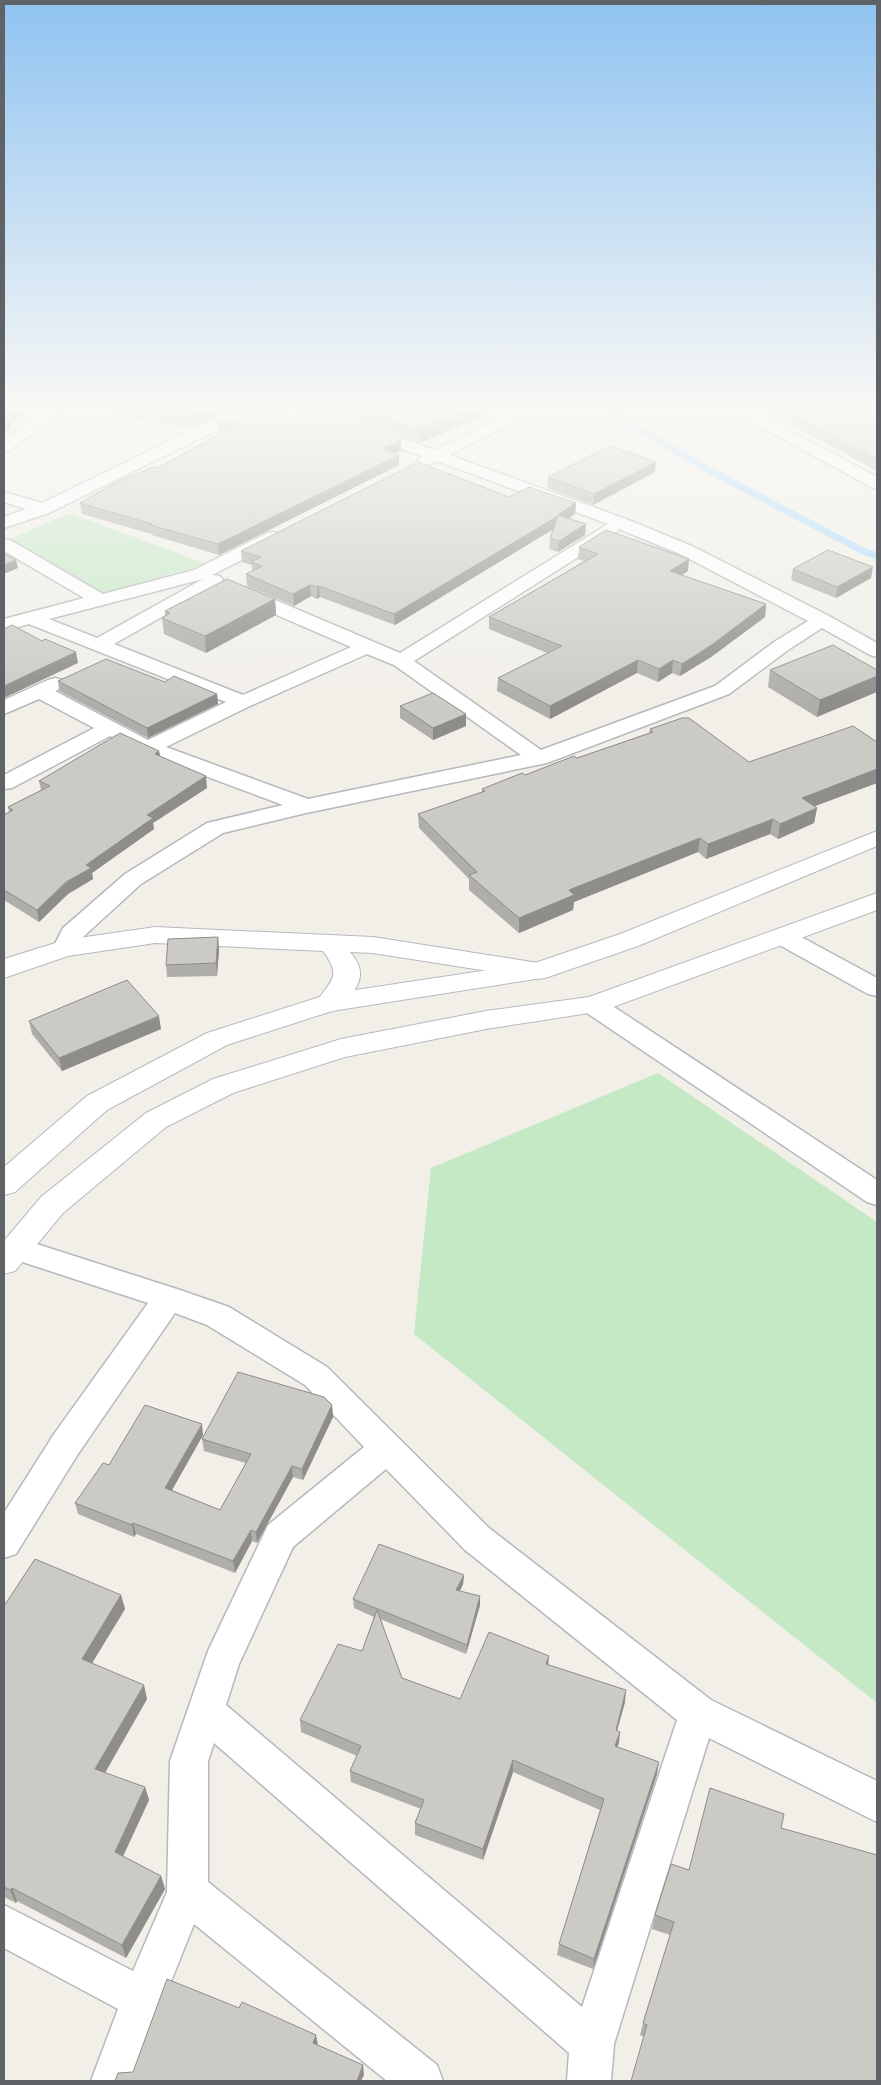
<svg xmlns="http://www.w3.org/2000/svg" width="881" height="2085" viewBox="0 0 881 2085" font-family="'Fira Sans Condensed',sans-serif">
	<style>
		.green { fill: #c5e8c5 }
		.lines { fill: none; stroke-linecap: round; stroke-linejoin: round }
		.stream { stroke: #aadaff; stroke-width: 7 }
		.minor-casing { stroke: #b5b8bc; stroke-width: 3 }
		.tertiary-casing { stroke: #b5b8bc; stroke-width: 2 }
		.secondary-casing { stroke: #b6babf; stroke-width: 2 }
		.minor { fill: #fff; fill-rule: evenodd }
		.tertiary { fill: #fff; fill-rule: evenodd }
		.secondary { fill: #fff; fill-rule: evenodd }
		.wall { fill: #afaea9 }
		.shaded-wall { fill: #8f8d8a }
		.building { fill: #cccac5; stroke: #8f8d8a }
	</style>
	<rect width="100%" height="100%" fill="#f1efe8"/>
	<!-- green -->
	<g class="green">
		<polygon points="70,513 206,564 104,593 10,539"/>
		<polygon points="658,1073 877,1222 877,1703 414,1334 431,1168"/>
	</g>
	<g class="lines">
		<!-- stream -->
		<polyline class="stream" points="609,411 703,467 863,551 877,556"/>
		<!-- minor casing -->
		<g class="minor-casing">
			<g id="minor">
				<polygon points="44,411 62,411 10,450 4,452 4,440"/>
				<polygon points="232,411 252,411 249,414 49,513 4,528 4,517 26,509 4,502 4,492 42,503"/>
				<path d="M296 411H318L435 450 514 411H533L531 414 449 455 626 519 692 546 829 616 877 643V657L870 655 822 628 788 650 729 694 547 763 306 813 223 833 141 884 83 937 74 953 65 956 56 953 53 948 63 928 125 874 207 823 283 805 141 752 110 736 12 788 4 789V775L94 728 39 699 4 714V700L48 680 55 678 62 680 65 684 62 688 55 691 148 740 226 702 29 624 4 631V619L84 598 4 551V539L10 540 103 594 194 570 267 533 273 532 279 533 282 537 279 541 212 575 220 576 223 580 220 584 114 644 243 695 351 647 235 597 233 593 235 589 242 587 249 589 400 653 608 524 437 461 426 465 420 463 418 460 422 456 299 414ZM619 529 680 554 808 621 774 642 715 686 541 750 414 661 616 533ZM203 579 97 638 49 619ZM367 654 394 665 521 755 308 799 166 747 250 706Z"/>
				<polygon points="734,411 753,411 877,477 877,488 871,487 737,414"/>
				<polygon points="868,411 877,411 877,416 871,414"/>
				<polygon points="783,929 792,932 877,978 877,996 868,994 774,942 771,937 774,932"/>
				<polygon points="593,997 602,999 877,1180 877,1205 867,1202 584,1011 580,1005 584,999"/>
				<path d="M15 1237 180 1290 229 1307 327 1367 489 1528 711 1700 877 1781V1822L709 1738 614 2044 611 2081H567L569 2053 214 1743 208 1761V1882L437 2065 443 2081H387L194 1924 164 1999 135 2081H91L118 2009 4 1948V1905L133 1971 167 1892 170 1761 208 1651 268 1525 364 1447 305 1385 207 1325 175 1313 78 1454 16 1554 4 1558V1513L54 1434 148 1303 4 1256V1240ZM386 1469 465 1550 677 1720 582 2007 226 1705 239 1664 293 1547Z"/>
			</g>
		</g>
		<!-- tertiary casing -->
		<g class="tertiary-casing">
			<path id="tertiary" d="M155 927 373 937 539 963 548 965 552 971 548 977 539 979 373 953 350 952C355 958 360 965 360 973 361 984 348 1003 338 1009 332 1013 326 1011 320 1009L316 1003C330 980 343 978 323 951L155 943 68 956 4 978V959L65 940Z"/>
		</g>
		<!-- secondary casing -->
		<g class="secondary-casing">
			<g id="secondary">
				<polygon points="877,831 877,846 638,946 548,977 332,1011 227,1045 107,1110 15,1192 4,1195 4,1167 87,1096 207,1033 329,994 535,963 620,934"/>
				<polygon points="877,893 877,910 602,1011 486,1029 345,1057 233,1093 166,1127 63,1213 15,1271 4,1274 4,1241 41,1197 146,1113 213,1079 341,1039 486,1011 589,997"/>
			</g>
		</g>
		<!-- minor -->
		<use href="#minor" class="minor"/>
		<!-- tertiary -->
		<use href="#tertiary" class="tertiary"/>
		<!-- secondary -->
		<use href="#secondary" class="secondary"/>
	</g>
	<!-- wall -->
	<g class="wall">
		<polygon points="116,411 228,411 194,428 117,416"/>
		<polygon points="330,411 482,411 482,416 420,443 330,413"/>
		<polygon points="772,411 862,411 877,418 877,471 771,413"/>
		<polygon points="299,419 401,451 395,453 399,465 219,555 152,535 152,534 82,514 80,503 157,468 225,432 218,431 218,421"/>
		<polygon points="655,472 593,505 547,488 548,477"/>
		<polygon points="509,497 576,503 575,514 569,518 586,524 585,535 558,552 549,549 550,538 553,529 395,625 320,597 317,599 311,596 294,606 247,586 246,574 252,571 252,565 242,562 241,551"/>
		<polygon points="579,547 688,571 681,575 766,604 765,617 711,657 680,676 672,673 658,682 637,673 550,719 497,691 498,678 547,653 489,629 489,617 584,561 578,559"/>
		<polygon points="793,569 871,578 836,598 791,580"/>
		<polygon points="275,599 276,615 206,653 164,634 162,618 165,616 165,611"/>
		<polygon points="770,670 877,670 817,717 768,687"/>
		<polygon points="58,681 165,682 217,694 218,704 148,738 59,691"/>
		<polygon points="400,706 466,714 466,726 433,740 400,718"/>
		<polygon points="650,729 749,762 877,742 877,783 815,806 817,808 814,823 778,839 770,834 706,859 698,852 574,902 573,910 519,933 469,890 469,879 419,828 418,814 482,792 482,789 577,758 649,733"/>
		<polygon points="159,751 160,756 207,788 153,823 154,829 92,873 93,879 68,894 39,922 4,900 4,815 9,812 8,807 41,790 39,781"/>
		<polygon points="218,937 219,950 217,976 167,977 166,965"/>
		<polygon points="29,1021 161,1029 62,1071 32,1034"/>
		<polygon points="332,1405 333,1417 303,1480 293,1477 257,1543 252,1541 235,1573 136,1534 134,1537 78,1514 75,1503 109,1465 203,1435 172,1490 220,1510 246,1463 204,1451 202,1439"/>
		<polygon points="464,1575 463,1584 460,1591 480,1605 466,1654 380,1619 402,1678 460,1699 549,1665 625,1702 617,1730 620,1732 617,1747 657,1774 593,1969 557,1955 559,1944 600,1810 513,1772 483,1860 415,1835 415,1823 421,1809 351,1782 350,1771 357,1756 301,1732 300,1720 362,1651 374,1617 354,1608 353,1599"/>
		<polygon points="121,1595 125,1609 92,1663 147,1699 105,1773 145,1787 149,1800 123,1856 161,1876 165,1889 126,1958 17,1901 16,1903 4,1897 4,1606"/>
		<polygon points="781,1828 644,2037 640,2035 643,2023 670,1935 652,1929 655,1915 689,1870"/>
	</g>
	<!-- shaded-wall -->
	<g class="shaded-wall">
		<polygon points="11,411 28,411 11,424 12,428 4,435 4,421 5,416"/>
		<polygon points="197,411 228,411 194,428 192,413"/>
		<polygon points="464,411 482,411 482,416 420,443 420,429"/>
		<polygon points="401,441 401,451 383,459 382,448"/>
		<polygon points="399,455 399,465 219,555 218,544"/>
		<polygon points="656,462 655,472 593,505 594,494"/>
		<polygon points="576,503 575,514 558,526 558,515"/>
		<polygon points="558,516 557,527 395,625 394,614"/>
		<polygon points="586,524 585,535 558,552 559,541"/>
		<polygon points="689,559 688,571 668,584 670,571"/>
		<polygon points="16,560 18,568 4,574 4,565"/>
		<polygon points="873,567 871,578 836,598 837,587"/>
		<polygon points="310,585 311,596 294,606 293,594"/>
		<polygon points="319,586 320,597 317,599 317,587"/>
		<polygon points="275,599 276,615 206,653 205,636"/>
		<polygon points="766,604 765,617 711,657 680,676 682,664"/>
		<polygon points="76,652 78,663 4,698 4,686"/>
		<polygon points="638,660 637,673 550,719 550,706"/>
		<polygon points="673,660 672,673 658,682 659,669"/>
		<polygon points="877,676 877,692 817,717 820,700"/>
		<polygon points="217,694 218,704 148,738 147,728"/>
		<polygon points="466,714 466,726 433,740 433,728"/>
		<polygon points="159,751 161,763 155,754"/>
		<polygon points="877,769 877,783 799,812 802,798"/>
		<polygon points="206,776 207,788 153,823 154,829 92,873 93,879 68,894 39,922 37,910 86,865 147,815"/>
		<polygon points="817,808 814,823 778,839 780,824"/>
		<polygon points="773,819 770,834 706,859 708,844"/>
		<polygon points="700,838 698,852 574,902 573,910 519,933 519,918 569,890"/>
		<polygon points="218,937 219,950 217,976 216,963"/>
		<polygon points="159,1016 161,1029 62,1071 59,1058"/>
		<polygon points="332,1405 333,1417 303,1480 302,1469"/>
		<polygon points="202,1424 203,1435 167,1499 165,1488"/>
		<polygon points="292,1466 293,1477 257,1543 256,1532"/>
		<polygon points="133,1523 136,1534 134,1537 132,1525"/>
		<polygon points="251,1530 252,1541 235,1573 233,1561"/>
		<polygon points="464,1575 463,1584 456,1599 456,1590"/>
		<polygon points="121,1595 125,1609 86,1673 82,1659"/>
		<polygon points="480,1596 480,1605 466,1654 467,1645"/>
		<polygon points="549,1656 548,1668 546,1664"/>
		<polygon points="144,1685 147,1699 99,1783 95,1769"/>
		<polygon points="626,1690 625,1702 614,1742 616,1730"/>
		<polygon points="620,1732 619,1743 613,1758 615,1746"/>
		<polygon points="513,1760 513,1772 483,1860 483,1849"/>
		<polygon points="659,1762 657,1774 593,1969 594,1959"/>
		<polygon points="145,1787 149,1800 119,1865 115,1852"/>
		<polygon points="161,1876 165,1889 126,1958 122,1945"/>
		<polygon points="12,1888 17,1901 16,1903 10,1890"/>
		<polygon points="316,2035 318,2045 314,2053 313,2043"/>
		<polygon points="363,2065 364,2075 361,2081 357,2081"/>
	</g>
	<!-- building -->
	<g class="building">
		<polygon points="4,411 11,411 5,416 10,417 4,421"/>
		<polygon points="177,411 197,411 192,413"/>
		<polygon points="238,411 262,411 264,412 266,411 279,411 299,419 309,411 313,411 401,441 382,448 399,455 218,544 150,525 152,524 80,503 119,481 154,467 157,468 240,424 218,421"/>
		<polygon points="362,411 464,411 420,429"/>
		<polygon points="787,411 862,411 877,418 877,460"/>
		<polygon points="610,446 656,462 594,494 548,477"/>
		<polygon points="418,462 509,497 529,487 576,503 558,515 586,524 559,541 550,538 558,516 394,614 319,586 317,587 310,585 293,594 246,574 262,566 251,562 261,557 241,551"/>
		<polygon points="606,530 689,559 670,571 766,604 713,644 682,664 673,660 659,669 638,660 550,706 498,678 562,646 489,617 598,554 579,547"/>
		<polygon points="828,550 873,567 837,587 793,569"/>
		<polygon points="4,554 16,560 4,565"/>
		<polygon points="227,579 275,599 205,636 162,618 170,613 165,611"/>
		<polygon points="12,625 42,641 45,639 76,652 4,686 4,629"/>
		<polygon points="833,645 877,670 877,676 820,700 770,670"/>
		<polygon points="106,659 165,682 174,676 217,694 147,728 58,681"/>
		<polygon points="433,693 466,714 433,728 400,706"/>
		<polygon points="682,718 689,718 749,762 853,726 877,742 877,769 802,798 817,808 780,824 773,819 708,844 700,838 569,890 574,895 519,918 469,875 477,872 418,814 485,791 482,789 522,773 525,775 574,756 577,758 653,732 650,729"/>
		<polygon points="120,733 159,751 155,754 206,776 147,815 153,818 86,865 91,868 66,882 37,910 4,890 4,815 13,810 8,807 50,786 39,781"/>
		<polygon points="218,937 216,963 166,965 168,939"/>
		<polygon points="127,980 159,1016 59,1058 29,1021"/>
		<polygon points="238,1372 324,1397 332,1405 302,1469 292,1466 256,1532 251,1530 233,1561 133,1523 132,1525 75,1503 103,1463 109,1465 145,1405 202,1424 165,1488 220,1510 251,1454 202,1439"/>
		<polygon points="379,1544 464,1575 456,1590 480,1596 467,1645 353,1599"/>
		<polygon points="35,1559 121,1595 82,1659 144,1685 95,1769 145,1787 115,1852 161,1876 122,1945 12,1888 10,1890 4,1887 4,1606"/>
		<polygon points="377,1610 402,1678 460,1699 489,1632 549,1656 546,1664 626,1690 616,1730 620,1732 615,1746 659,1762 594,1959 559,1944 604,1799 513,1760 483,1849 415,1823 424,1800 350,1771 361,1746 300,1720 338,1644 362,1651"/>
		<polygon points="710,1788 784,1814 781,1828 877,1855 877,2081 631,2081 647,2025 643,2023 674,1922 655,1915 671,1864 689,1870"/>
		<polygon points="167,1979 239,2008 242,2002 316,2035 313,2043 363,2065 357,2081 115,2081 118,2073 133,2072"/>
	</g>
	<!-- sky -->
	<linearGradient id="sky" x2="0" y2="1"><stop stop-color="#8fc3f1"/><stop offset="0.58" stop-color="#f9f8f5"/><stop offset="1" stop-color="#f9f8f5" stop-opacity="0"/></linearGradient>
	<rect width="881" height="703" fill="url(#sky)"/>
	<!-- border -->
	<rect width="881" height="2085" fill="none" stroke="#5f6368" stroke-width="10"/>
</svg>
